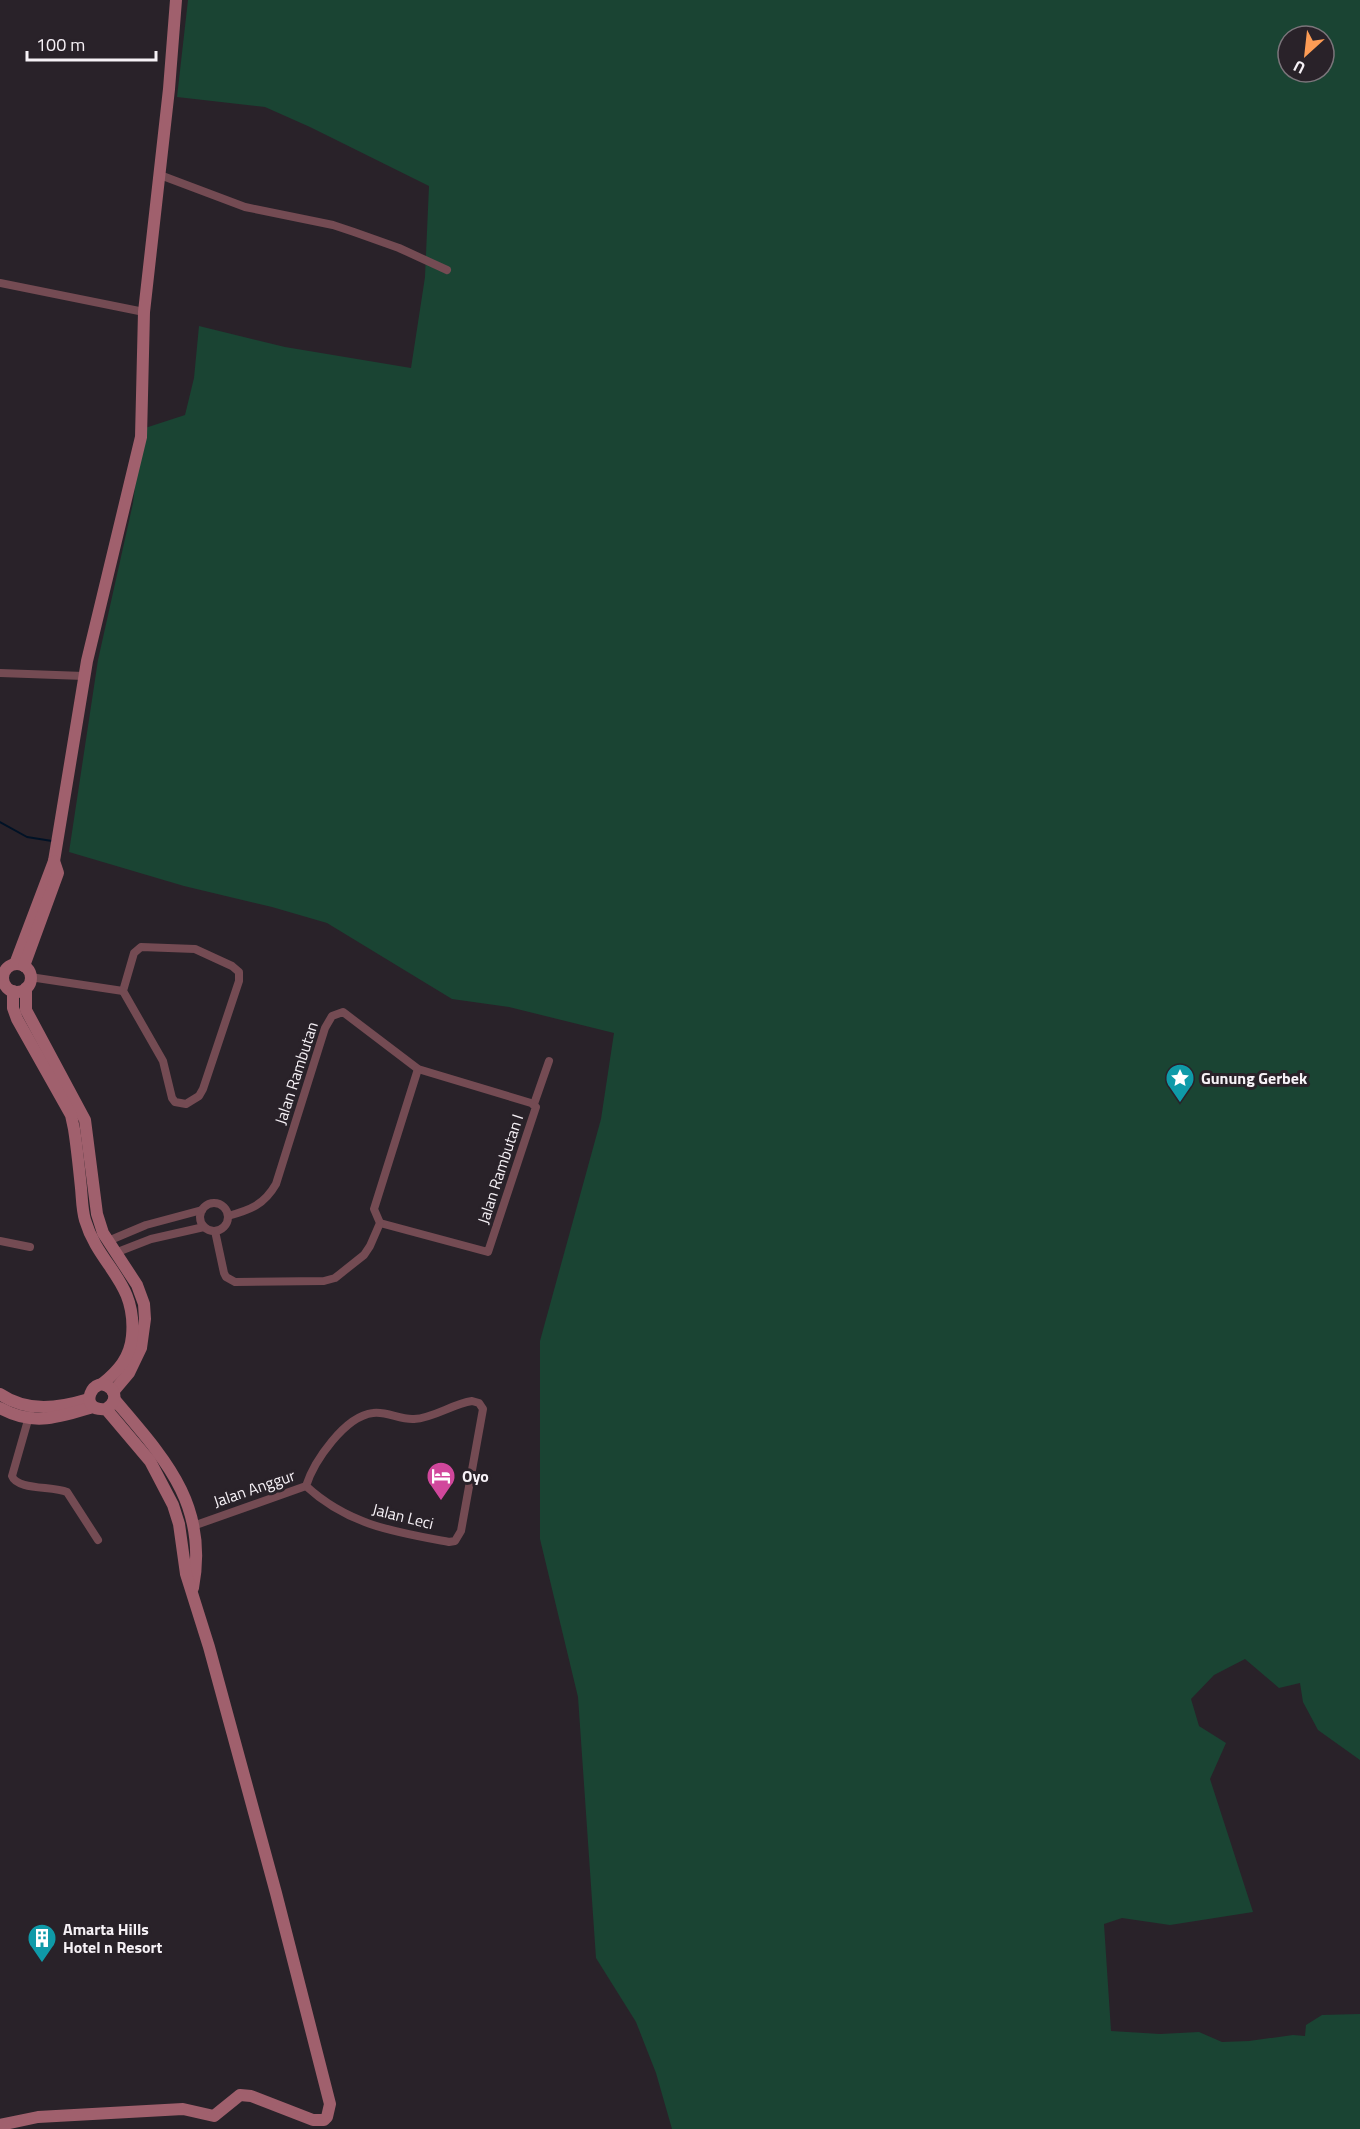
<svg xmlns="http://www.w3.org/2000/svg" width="1360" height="2129" viewBox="0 0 1360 2129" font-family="'Titillium Web',sans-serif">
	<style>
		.green { fill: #1a4433; fill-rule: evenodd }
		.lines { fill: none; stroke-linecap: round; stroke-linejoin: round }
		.stream { stroke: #001226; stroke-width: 2 }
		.street { stroke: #744b53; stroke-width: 8 }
		.secondary { stroke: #a0606d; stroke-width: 12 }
		.labels { text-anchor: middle; stroke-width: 6; stroke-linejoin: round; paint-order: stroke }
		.street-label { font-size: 16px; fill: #f6f1f6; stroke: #292229 }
		.poi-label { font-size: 16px; font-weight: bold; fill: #f6f1f6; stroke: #292229; text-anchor: start }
	</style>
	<rect width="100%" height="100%" fill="#292229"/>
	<!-- green -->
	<path class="green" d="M188 0H1360V1760L1318 1730 1303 1702 1300 1683 1279 1688 1245 1659 1214 1675 1191 1699 1199 1726 1226 1743 1210 1779 1253 1912 1170 1925 1122 1918 1104 1924 1111 2031 1160 2034 1199 2032 1222 2042 1249 2041 1293 2035 1305 2036 1306 2025 1322 2015 1360 2014V2129H672L656 2073 636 2022 596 1958 578 1697 540 1539V1341L601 1119 614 1033 509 1007 452 999 327 923 272 907 184 886 69 852 98 660 133 503 142 429 185 415 194 378 199 326 285 347 411 368 425 277 429 186 310 127 265 107 177 97ZM1288 36H1324V72H1288Z"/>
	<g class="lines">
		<!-- stream -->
		<polyline class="stream" points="0,822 27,837 52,841"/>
		<!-- street -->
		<g class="street">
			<polyline points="160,175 245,207 333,225 354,232 399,248 447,270"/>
			<polyline points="0,283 144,312"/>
			<polyline points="0,673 84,676"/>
			<polygon points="141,947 195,949 232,966 239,972 239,981 203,1089 199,1096 186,1104 175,1102 172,1098 163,1061 123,991 134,953"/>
			<polyline points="30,977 123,991"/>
			<polyline points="534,1104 549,1061"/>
			<circle cx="214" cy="1217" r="14"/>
			<path d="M228 1216C250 1210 264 1205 276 1184L325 1028 332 1016 343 1012 418 1069 531 1103 536 1107 488 1252 380 1223"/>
			<polyline points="215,1231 224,1273 226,1277 235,1282 324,1281 335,1278 364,1255 370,1246 380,1223 374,1209 418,1069"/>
			<polyline points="0,1241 30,1247"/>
			<polyline points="108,1241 146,1225 202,1210"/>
			<polyline points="115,1253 151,1239 204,1227"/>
			<path d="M30 1413 12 1476C17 1490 52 1486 67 1492L98 1540"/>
			<path d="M193 1526 306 1486C314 1461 345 1416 373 1413 387 1411 400 1420 414 1419 434 1418 452 1404 472 1401L479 1403 483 1409 461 1531 455 1541 449 1542C395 1532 348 1525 306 1486"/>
		</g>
		<!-- secondary -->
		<g class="secondary">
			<polyline points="15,964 54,861 87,661 141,437 144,312 169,89 176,0"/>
			<circle cx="17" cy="978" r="14"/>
			<polyline points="24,966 58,873 54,861"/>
			<polyline points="26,988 26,1010 85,1120 97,1214 103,1233 137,1285 144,1304 145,1319 141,1348 129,1373 113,1392"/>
			<path d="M13 991V1008L17 1019 71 1115 74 1129C77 1148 79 1168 81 1188 82 1198 82 1210 85 1220 99 1267 137 1281 132 1336 130 1358 118 1371 102 1384"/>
			<path d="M0 1394C28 1413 59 1408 89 1399"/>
			<path d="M114 1399C164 1458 209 1504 193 1588"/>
			<path d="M0 1408C34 1427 59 1417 93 1407"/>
			<path d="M0 2125 38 2117 183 2109 214 2116 240 2095 251 2096 313 2120H324L327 2117 330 2104 276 1893 209 1647 186 1574 179 1524 173 1505 150 1461 106 1409C75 1412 94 1371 111 1389 118 1396 113 1405 106 1409"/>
		</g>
	</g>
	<!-- icons -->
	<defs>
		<g id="sight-pin" transform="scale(1.5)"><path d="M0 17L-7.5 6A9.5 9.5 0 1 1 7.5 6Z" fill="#0f9aa8" stroke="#292229"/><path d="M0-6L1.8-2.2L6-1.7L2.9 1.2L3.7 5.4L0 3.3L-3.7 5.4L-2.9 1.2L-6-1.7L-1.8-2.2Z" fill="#fff"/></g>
		<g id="hotel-pin" transform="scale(1.5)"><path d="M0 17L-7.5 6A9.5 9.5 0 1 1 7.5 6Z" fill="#d1479c" stroke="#292229"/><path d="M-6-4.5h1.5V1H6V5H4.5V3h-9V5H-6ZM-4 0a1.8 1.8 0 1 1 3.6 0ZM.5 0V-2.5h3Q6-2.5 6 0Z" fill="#fff"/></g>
		<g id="building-pin" transform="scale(1.5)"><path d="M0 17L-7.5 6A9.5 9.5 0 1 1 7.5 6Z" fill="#0f9aa8" stroke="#292229"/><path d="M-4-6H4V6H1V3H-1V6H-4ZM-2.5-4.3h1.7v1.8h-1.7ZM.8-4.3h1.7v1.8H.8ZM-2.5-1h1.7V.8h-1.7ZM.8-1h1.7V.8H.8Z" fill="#fff"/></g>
	</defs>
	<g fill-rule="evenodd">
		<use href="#sight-pin" x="1180" y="1078"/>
		<use href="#hotel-pin" x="441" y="1476"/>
		<use href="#building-pin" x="42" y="1938"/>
	</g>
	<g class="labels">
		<!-- street labels -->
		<g class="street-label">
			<text transform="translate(296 1073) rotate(-72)" y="6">Jalan Rambutan</text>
			<text transform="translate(500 1169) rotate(-72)" y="6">Jalan Rambutan I</text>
			<text transform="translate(254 1488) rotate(-19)" y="6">Jalan Anggur</text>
			<text transform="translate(403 1516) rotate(14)" y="6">Jalan Leci</text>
		</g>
		<!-- poi labels -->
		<g class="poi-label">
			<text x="1201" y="1084">Gunung Gerbek</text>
			<text x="462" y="1482">Oyo</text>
			<text x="63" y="1935">Amarta Hills<tspan x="63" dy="18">Hotel n Resort</tspan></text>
		</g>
	</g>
	<!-- north arrow -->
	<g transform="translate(1306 54) rotate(207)"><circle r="28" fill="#292229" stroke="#7b757b" stroke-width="1.5"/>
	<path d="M0-4.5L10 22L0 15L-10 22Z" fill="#fd9c55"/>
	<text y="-9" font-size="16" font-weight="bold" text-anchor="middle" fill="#f6f1f6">U</text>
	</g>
	<!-- scale -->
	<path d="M27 51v9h129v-9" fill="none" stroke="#f6f1f6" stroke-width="3"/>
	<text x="36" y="51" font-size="18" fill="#f6f1f6" stroke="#292229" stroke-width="4.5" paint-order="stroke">100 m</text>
</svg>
